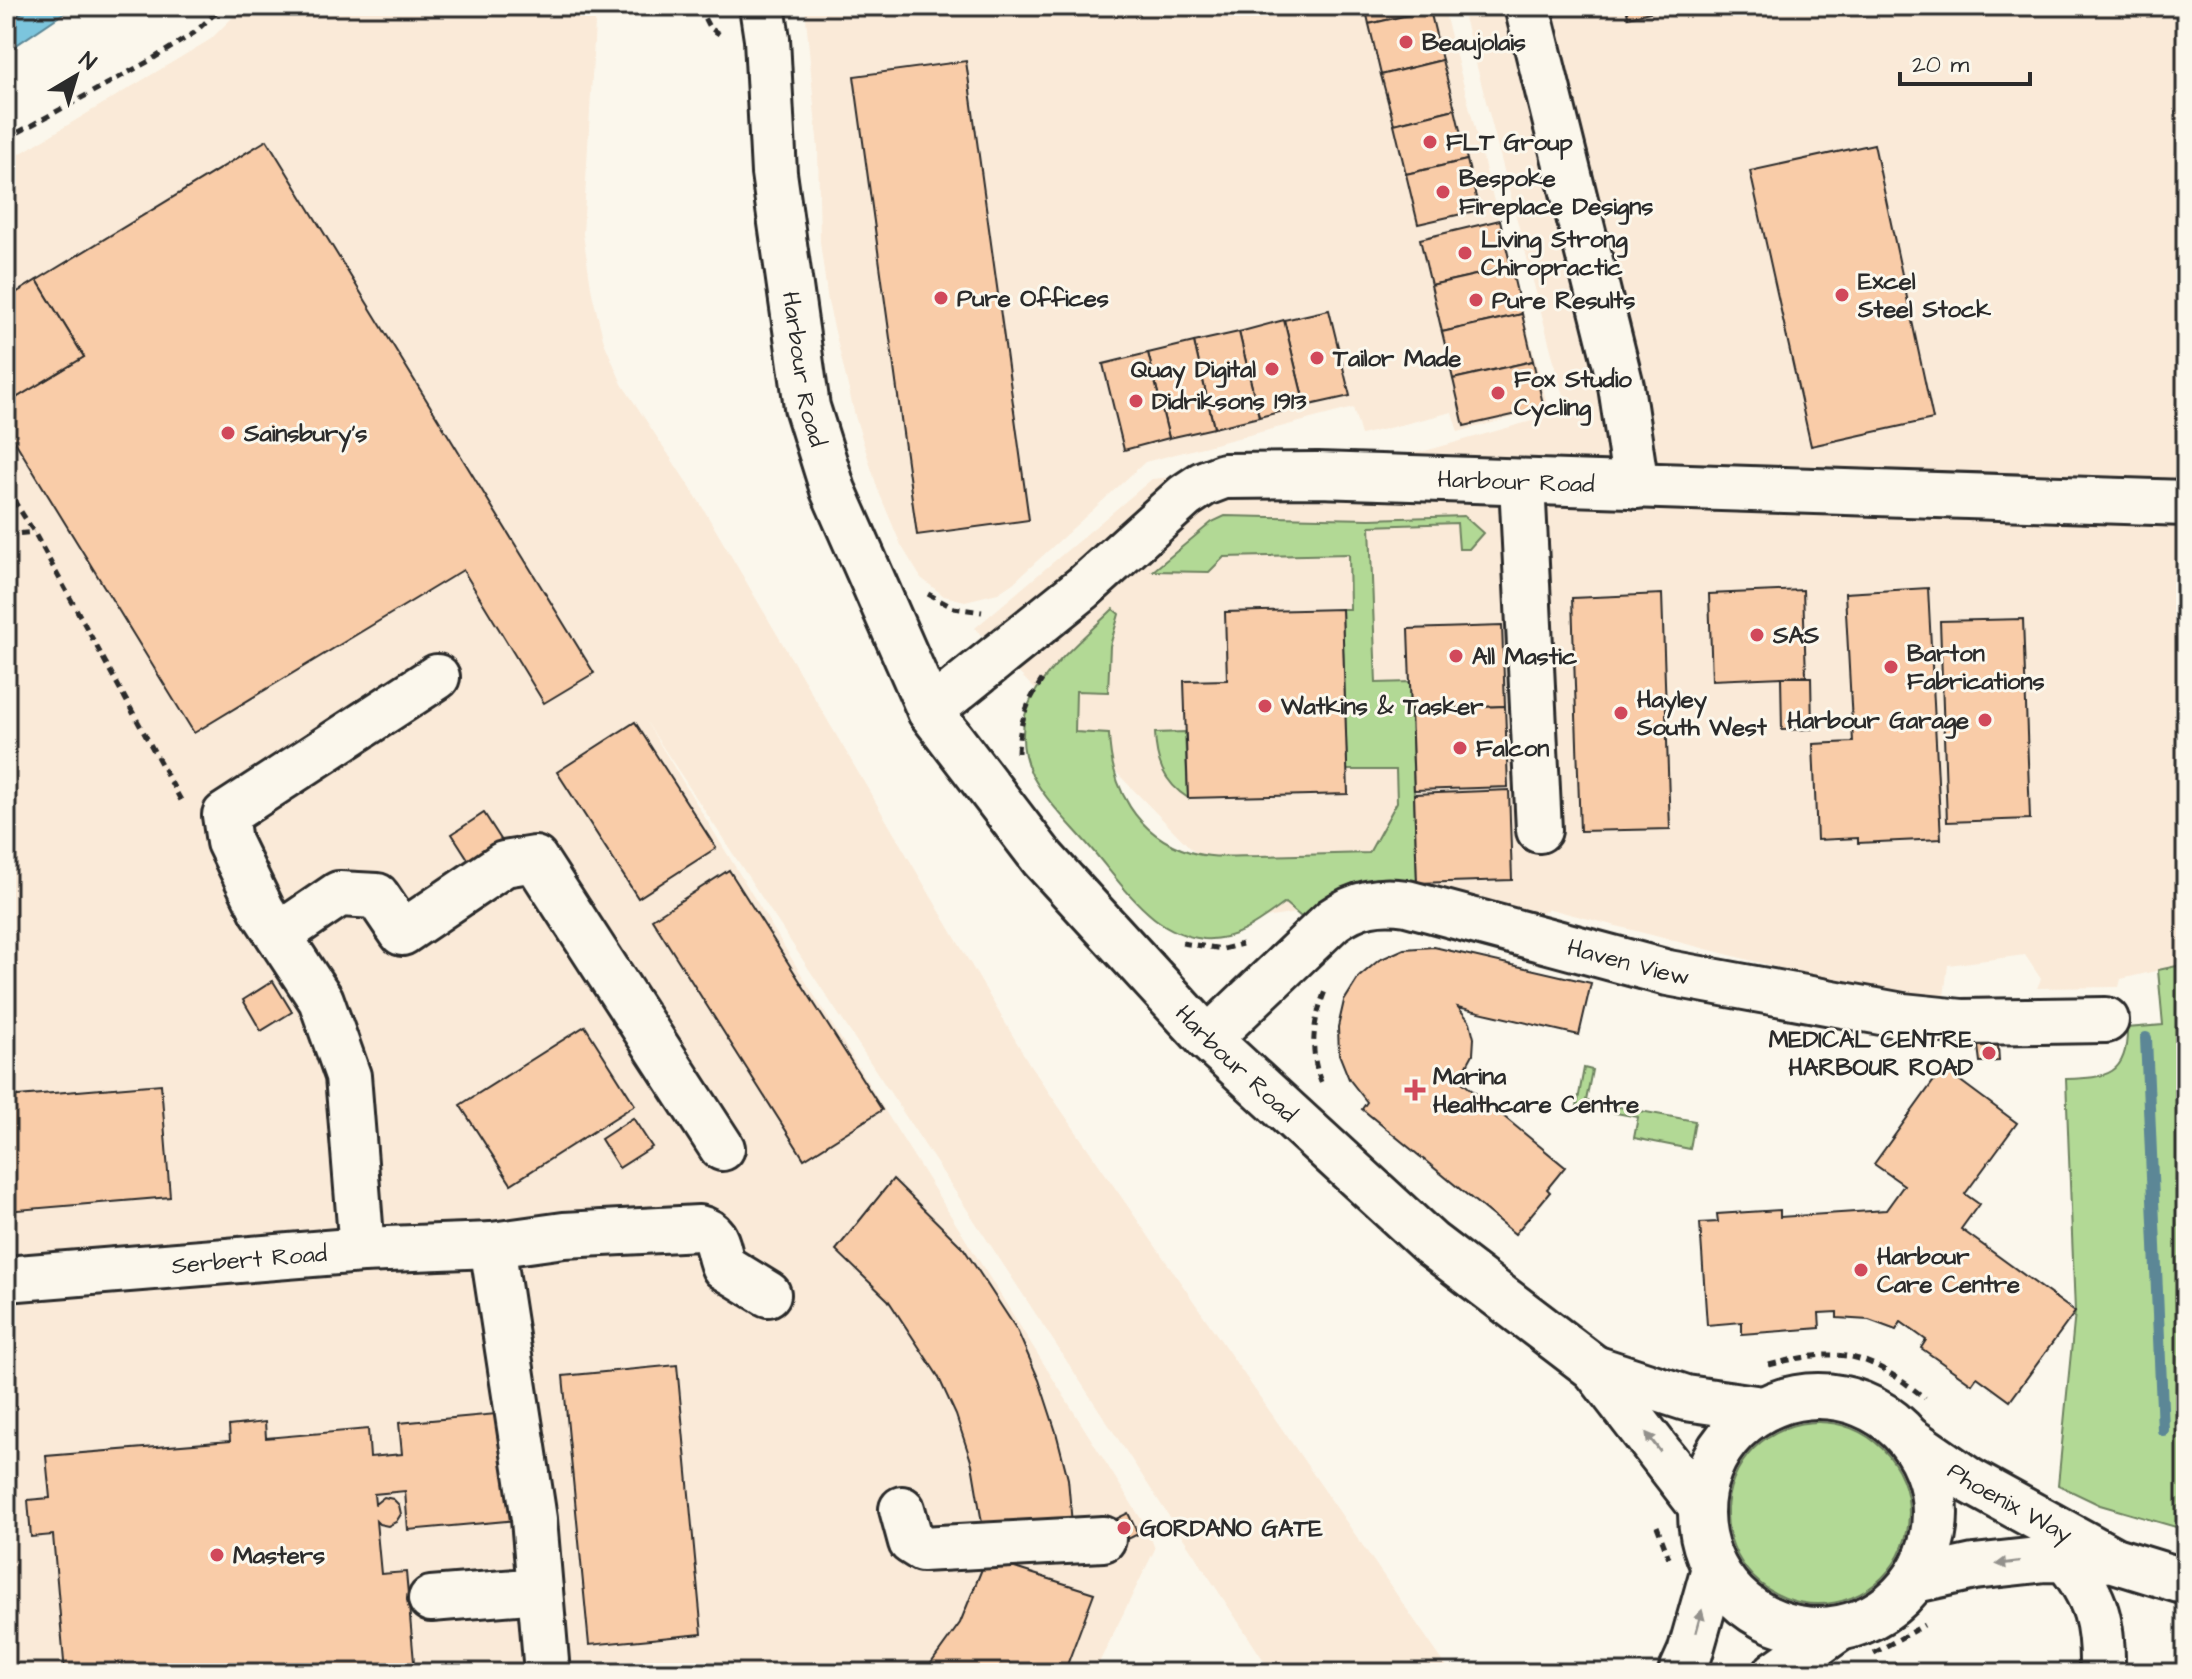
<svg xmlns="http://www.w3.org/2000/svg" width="2192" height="1679" viewBox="0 0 2192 1679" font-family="'Architects Daughter',sans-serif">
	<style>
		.built { fill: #faead8 }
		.green { fill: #b2d995; stroke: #6e8260; stroke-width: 2 }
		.water { fill: #7cc5dd; stroke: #5c8796; stroke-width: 2 }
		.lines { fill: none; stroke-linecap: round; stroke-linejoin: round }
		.stream { stroke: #5c8796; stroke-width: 12 }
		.building { fill: #f9cca8; stroke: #2b2b2b; stroke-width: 2 }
		.minor-casing { stroke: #2b2b2b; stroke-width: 50 }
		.path { stroke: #2b2b2b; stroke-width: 5; stroke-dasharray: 8 6; stroke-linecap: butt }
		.minor { stroke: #fbf7ec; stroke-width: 44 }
		.oneway { fill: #93918c }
		.poi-dot { fill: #d1495b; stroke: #fbf7ec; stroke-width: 3 }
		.labels { text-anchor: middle; stroke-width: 6; stroke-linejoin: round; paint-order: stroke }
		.poi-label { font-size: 24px; font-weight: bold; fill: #2b2b2b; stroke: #fbf7ec; text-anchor: start }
		.street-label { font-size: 24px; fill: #2b2b2b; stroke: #fbf7ec }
	</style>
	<rect width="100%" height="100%" fill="#fbf7ec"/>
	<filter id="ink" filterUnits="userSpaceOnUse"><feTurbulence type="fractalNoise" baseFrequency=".0125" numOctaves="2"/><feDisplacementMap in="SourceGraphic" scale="16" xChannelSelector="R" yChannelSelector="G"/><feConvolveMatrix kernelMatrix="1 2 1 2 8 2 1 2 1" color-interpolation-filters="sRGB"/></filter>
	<g filter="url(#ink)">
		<!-- built -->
		<g class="built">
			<polygon points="244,6 596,6 583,234 592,293 604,342 622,384 697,498 1030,1065 1451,1673 1272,1673 645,720 892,1122 1148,1530 1155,1549 1094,1673 6,1673 6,162 211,39"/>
			<polygon points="805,6 1443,6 1548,408 1458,432 1452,412 1361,435 1353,408 1145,462 1013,583 998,593 965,601 944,596 921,578 901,545 878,490 855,416 828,302 820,242 818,149"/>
			<polygon points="1461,6 2186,6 2186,964 2121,979 2119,987 2037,988 2041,979 2025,955 1948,965 1944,997 1835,982 1550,909 1527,918 1333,890 1302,912 1260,919 975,628 1152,479 1425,451 1567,411"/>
		</g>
		<!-- green -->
		<g class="green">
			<path d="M1225 516 1370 519 1464 516 1483 533 1469 549H1459L1457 523 1370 526 1376 683 1410 682 1417 883C1370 887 1337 882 1301 917L1285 903C1260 921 1237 941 1204 939 1186 937 1168 929 1154 918 1129 898 1110 870 1089 846 1070 824 1046 801 1032 775 1023 757 1021 736 1025 716 1034 677 1085 637 1113 609L1119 614 1110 646 1108 692 1076 691 1075 732 1109 734C1111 788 1136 835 1190 852 1211 859 1236 856 1258 856 1295 855 1332 854 1369 853L1397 802 1396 770H1347L1342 609H1350L1349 554 1224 557 1209 572 1153 571 1212 522Z"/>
			<path d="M1185 732 1188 798C1163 782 1156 760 1155 733Z"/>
			<path d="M2186 964V1530L2100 1505 2058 1485 2075 1312 2066 1079C2107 1078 2128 1075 2127 1028L2163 1025 2158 970Z"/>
			<polygon points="1584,1068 1592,1070 1586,1101 1695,1121 1690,1149 1634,1138 1638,1117 1577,1106"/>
			<circle cx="1818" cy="1513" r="91"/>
		</g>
		<!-- water -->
		<polygon class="water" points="30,6 74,6 6,52 6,25"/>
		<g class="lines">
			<!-- stream -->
			<polyline class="stream" points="2146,1038 2163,1430"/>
		</g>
		<!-- building -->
		<g class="building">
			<polygon points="1365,6 1429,6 1430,10 1369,24"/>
			<polygon points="1626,6 1676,6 1628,17"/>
			<polygon points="1430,10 1442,60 1381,75 1369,24"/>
			<polygon points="1442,60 1455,109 1394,124 1381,75"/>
			<polygon points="966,61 1029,520 917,535 854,76"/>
			<polygon points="1455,109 1467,160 1406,174 1394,124"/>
			<polygon points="267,140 594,673 544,703 463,570 194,733 6,427 6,404 84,357 37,280"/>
			<polygon points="1874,144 1933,419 1811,446 1750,171"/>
			<polygon points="1467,160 1479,210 1418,224 1406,174"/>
			<polygon points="1500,220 1511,267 1431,285 1420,239"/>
			<polygon points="1511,267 1522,314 1442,332 1431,285"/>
			<polygon points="37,280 84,357 6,404 6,299"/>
			<polygon points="1329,310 1350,396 1305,406 1284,320"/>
			<polygon points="1522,314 1533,361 1453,379 1442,332"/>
			<polygon points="1284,320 1305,406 1259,417 1239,332"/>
			<polygon points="1239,332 1259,417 1214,428 1194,342"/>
			<polygon points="1194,342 1214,428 1169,438 1148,353"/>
			<polygon points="1148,353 1169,438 1124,450 1103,364"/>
			<polygon points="1533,361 1544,408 1464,426 1453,379"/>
			<polygon points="1928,588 1941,839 1858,843 1858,838 1817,840 1813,744 1853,742 1845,593"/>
			<polygon points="1803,590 1806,676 1712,680 1709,594"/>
			<polygon points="1662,594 1670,829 1580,831 1572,598"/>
			<polygon points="1342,609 1348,794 1188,798 1184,681 1227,680 1225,612"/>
			<polygon points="2023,619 2030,819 1947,822 1940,621"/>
			<polygon points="1502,626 1505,706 1411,710 1408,629"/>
			<polygon points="1781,677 1811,677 1812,729 1782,730"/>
			<polygon points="1505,706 1508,787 1414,790 1411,710"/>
			<polygon points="635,722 716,848 638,898 557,772"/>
			<polygon points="1509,790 1512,880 1417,883 1414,794"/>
			<polygon points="484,813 502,841 470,862 452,834"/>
			<polygon points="729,870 882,1110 804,1159 652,919"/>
			<polygon points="1434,947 1591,983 1579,1035 1458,1007 1470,1022 1474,1038 1473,1054 1465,1069 1457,1078 1565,1167 1547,1189 1550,1192 1515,1234 1362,1109 1367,1102 1349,1079 1339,1054 1338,1027 1344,1001 1359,977 1379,960 1404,949"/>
			<polygon points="273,981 292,1012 261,1031 243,1000"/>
			<polygon points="585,1026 635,1105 511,1184 460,1105"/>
			<polygon points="1998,1045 1999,1061 1980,1062 1978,1046"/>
			<polygon points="1943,1068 2017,1123 1965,1194 1979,1204 1961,1229 2075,1312 2010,1401 1977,1377 1972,1384 1921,1348 1926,1340 1901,1322 1896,1330 1869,1320 1837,1318 1837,1312 1819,1313 1820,1328 1742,1334 1742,1322 1707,1325 1700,1223 1718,1222 1717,1214 1780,1210 1780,1217 1886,1210 1904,1185 1874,1164"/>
			<polygon points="161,1084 170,1197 6,1211 6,1097"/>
			<polygon points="633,1118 652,1147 619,1168 601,1139"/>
			<polygon points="893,1179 964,1249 1017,1330 1039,1380 1056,1432 1068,1479 1072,1524 983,1529 972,1464 956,1415 938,1376 888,1300 836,1250"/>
			<polygon points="677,1365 702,1634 589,1645 563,1376"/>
			<polygon points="507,1413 517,1520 408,1530 405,1491 374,1494 375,1504 384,1497 393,1499 399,1505 401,1514 396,1522 388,1526 379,1524 376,1521 381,1574 406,1572 415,1673 65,1673 53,1535 31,1537 28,1500 50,1498 46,1456 230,1441 229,1426 265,1422 266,1438 368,1429 370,1457 402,1454 399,1423"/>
			<polygon points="1128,1513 1138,1534 1120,1543 1110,1522"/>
			<polygon points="986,1559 1094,1593 1064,1673 924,1673 960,1623"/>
		</g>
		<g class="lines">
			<!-- minor casing -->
			<g class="minor-casing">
				<g id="minor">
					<path id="s1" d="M762 6 767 39 774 173 807 407 833 490 930 711 1043 859 1208 1039 1430 1243 1594 1368 1700 1505"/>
					<polyline points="1527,6 1621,386 1636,486"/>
					<polyline points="1522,482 1539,830"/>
					<path id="s2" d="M930 711 1083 588 1185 496 1203 484 1224 476 1318 475 2186 503"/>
					<polyline points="279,935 339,894 377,896 402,933 504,864 535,859 722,1148"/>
					<path id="s3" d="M1208 1039 1333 920C1357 903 1378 899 1407 903L1668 973 1903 1016 1962 1022 2106 1020"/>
					<polyline points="492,1245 534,1519 547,1673"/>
					<polyline points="362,1250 348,1076 321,1000 262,910 229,842 225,815 437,677"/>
					<path id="s4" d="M6 1279 362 1250 492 1245 564 1235 699 1228C721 1233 716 1251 724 1267L768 1294"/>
					<polyline points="1594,1368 1686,1398 1762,1409"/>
					<circle cx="1818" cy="1513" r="117"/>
					<path id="s5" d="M1912 1441 1970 1481 2114 1560 2186 1582"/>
					<polyline points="902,1509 911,1542 922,1549 1103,1539"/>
					<path d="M2066 1559C2097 1599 2103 1623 2102 1673"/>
					<polyline points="1915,1580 1974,1567 2046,1559 2104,1560"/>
					<polyline points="431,1599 540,1590"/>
					<polyline points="1681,1673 1690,1653 1714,1568"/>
					<polyline points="1776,1673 1837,1630"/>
				</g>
			</g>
			<!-- path -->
			<g class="path">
				<polyline points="698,6 709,27 722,36"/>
				<polyline points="6,139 151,60 194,33 223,6"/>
				<polyline points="6,488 34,532 183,804"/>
				<polyline points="6,535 34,532"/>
				<polyline points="928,594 954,608 982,612"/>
				<path d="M1018 753C1019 724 1026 704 1042 680"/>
				<polyline points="1182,943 1223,949 1242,944"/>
				<path d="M1321 1082C1309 1051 1313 1021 1325 991"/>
				<path d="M1769 1365C1841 1346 1866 1352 1925 1398"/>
				<polyline points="1657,1526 1669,1558"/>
				<polyline points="1874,1653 1924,1625"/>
			</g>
			<!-- minor -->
			<use href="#minor" class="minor"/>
		</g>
		<!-- one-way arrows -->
		<defs><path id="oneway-solid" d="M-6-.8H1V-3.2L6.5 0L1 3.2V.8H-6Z" transform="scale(2)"/></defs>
		<g class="oneway">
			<use href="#oneway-solid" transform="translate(1653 1442) rotate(-127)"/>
			<use href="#oneway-solid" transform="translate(2008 1563) rotate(173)"/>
			<use href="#oneway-solid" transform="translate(1699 1621) rotate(-75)"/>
		</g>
	</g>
	<!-- markers -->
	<g class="poi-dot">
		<circle cx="1406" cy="42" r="8"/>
		<circle cx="1430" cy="142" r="8"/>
		<circle cx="1443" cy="192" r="8"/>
		<circle cx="1465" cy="253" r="8"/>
		<circle cx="1842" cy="295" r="8"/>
		<circle cx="941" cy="298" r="8"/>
		<circle cx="1476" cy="300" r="8"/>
		<circle cx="1317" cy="358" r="8"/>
		<circle cx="1272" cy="369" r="8"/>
		<circle cx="1498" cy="393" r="8"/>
		<circle cx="1136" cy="401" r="8"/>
		<circle cx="228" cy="433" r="8"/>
		<circle cx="1757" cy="635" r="8"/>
		<circle cx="1456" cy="656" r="8"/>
		<circle cx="1891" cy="667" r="8"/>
		<circle cx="1265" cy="706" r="8"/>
		<circle cx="1621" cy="713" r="8"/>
		<circle cx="1985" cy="720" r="8"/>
		<circle cx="1460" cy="748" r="8"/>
		<circle cx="1989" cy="1053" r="8"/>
		<path d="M1411 1078h8v8h8v8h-8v8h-8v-8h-8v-8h8z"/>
		<circle cx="1861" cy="1270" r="8"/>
		<circle cx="1124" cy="1528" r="8"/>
		<circle cx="217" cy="1555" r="8"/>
	</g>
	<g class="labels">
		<!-- poi labels -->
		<g class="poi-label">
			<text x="1422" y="50">Beaujolais</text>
			<text x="1446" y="150">FLT Group</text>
			<text x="1459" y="186">Bespoke<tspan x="1459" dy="28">Fireplace Designs</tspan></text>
			<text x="1481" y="247">Living Strong<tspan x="1481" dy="28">Chiropractic</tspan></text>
			<text x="1858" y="289">Excel<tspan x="1858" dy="28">Steel Stock</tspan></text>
			<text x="957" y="306">Pure Offices</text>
			<text x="1492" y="308">Pure Results</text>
			<text x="1333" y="366">Tailor Made</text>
			<text x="1256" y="377" text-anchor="end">Quay Digital</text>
			<text x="1514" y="387">Fox Studio<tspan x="1514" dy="28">Cycling</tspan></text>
			<text x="1152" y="409">Didriksons 1913</text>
			<text x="244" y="441">Sainsbury's</text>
			<text x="1773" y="643">SAS</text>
			<text x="1907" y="661">Barton<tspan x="1907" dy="28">Fabrications</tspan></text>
			<text x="1472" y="664">All Mastic</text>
			<text x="1637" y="707">Hayley<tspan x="1637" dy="28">South West</tspan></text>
			<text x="1281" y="714">Watkins &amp; Tasker</text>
			<text x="1969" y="728" text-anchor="end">Harbour Garage</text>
			<text x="1476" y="756">Falcon</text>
			<text x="1973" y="1047" text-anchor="end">MEDICAL CENTRE<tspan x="1973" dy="28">HARBOUR ROAD</tspan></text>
			<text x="1433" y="1084">Marina<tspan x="1433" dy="28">Healthcare Centre</tspan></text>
			<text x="1877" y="1264">Harbour<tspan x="1877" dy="28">Care Centre</tspan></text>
			<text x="1140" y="1536">GORDANO GATE</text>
			<text x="233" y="1563">Masters</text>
		</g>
		<!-- street labels -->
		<g class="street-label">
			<text dy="8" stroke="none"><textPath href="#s1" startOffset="366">Harbour Road</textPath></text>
			<text dy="8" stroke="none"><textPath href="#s2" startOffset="670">Harbour Road</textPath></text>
			<text dy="8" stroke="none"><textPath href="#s3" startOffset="480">Haven View</textPath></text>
			<text dy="8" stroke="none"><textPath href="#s1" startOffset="1200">Harbour Road</textPath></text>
			<text dy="8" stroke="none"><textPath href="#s4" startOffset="244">Serbert Road</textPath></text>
			<text dy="8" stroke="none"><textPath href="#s5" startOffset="116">Phoenix Way</textPath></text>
		</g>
	</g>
	<!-- margin -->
	<rect width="2192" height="1679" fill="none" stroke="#fbf7ec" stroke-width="32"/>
	<rect x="16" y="16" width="2160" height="1647" fill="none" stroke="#2b2b2b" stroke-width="3" filter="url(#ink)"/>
	<!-- north arrow -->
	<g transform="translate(76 76) rotate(38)" stroke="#fbf7ec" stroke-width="6" paint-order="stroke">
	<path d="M0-6L14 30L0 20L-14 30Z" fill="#2b2b2b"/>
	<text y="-12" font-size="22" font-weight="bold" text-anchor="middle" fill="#2b2b2b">N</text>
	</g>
	<!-- scale -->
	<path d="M1900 72v12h130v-12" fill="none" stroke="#2b2b2b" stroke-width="4"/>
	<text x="1912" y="72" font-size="24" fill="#2b2b2b" stroke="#fbf7ec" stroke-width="6" paint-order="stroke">20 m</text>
</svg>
